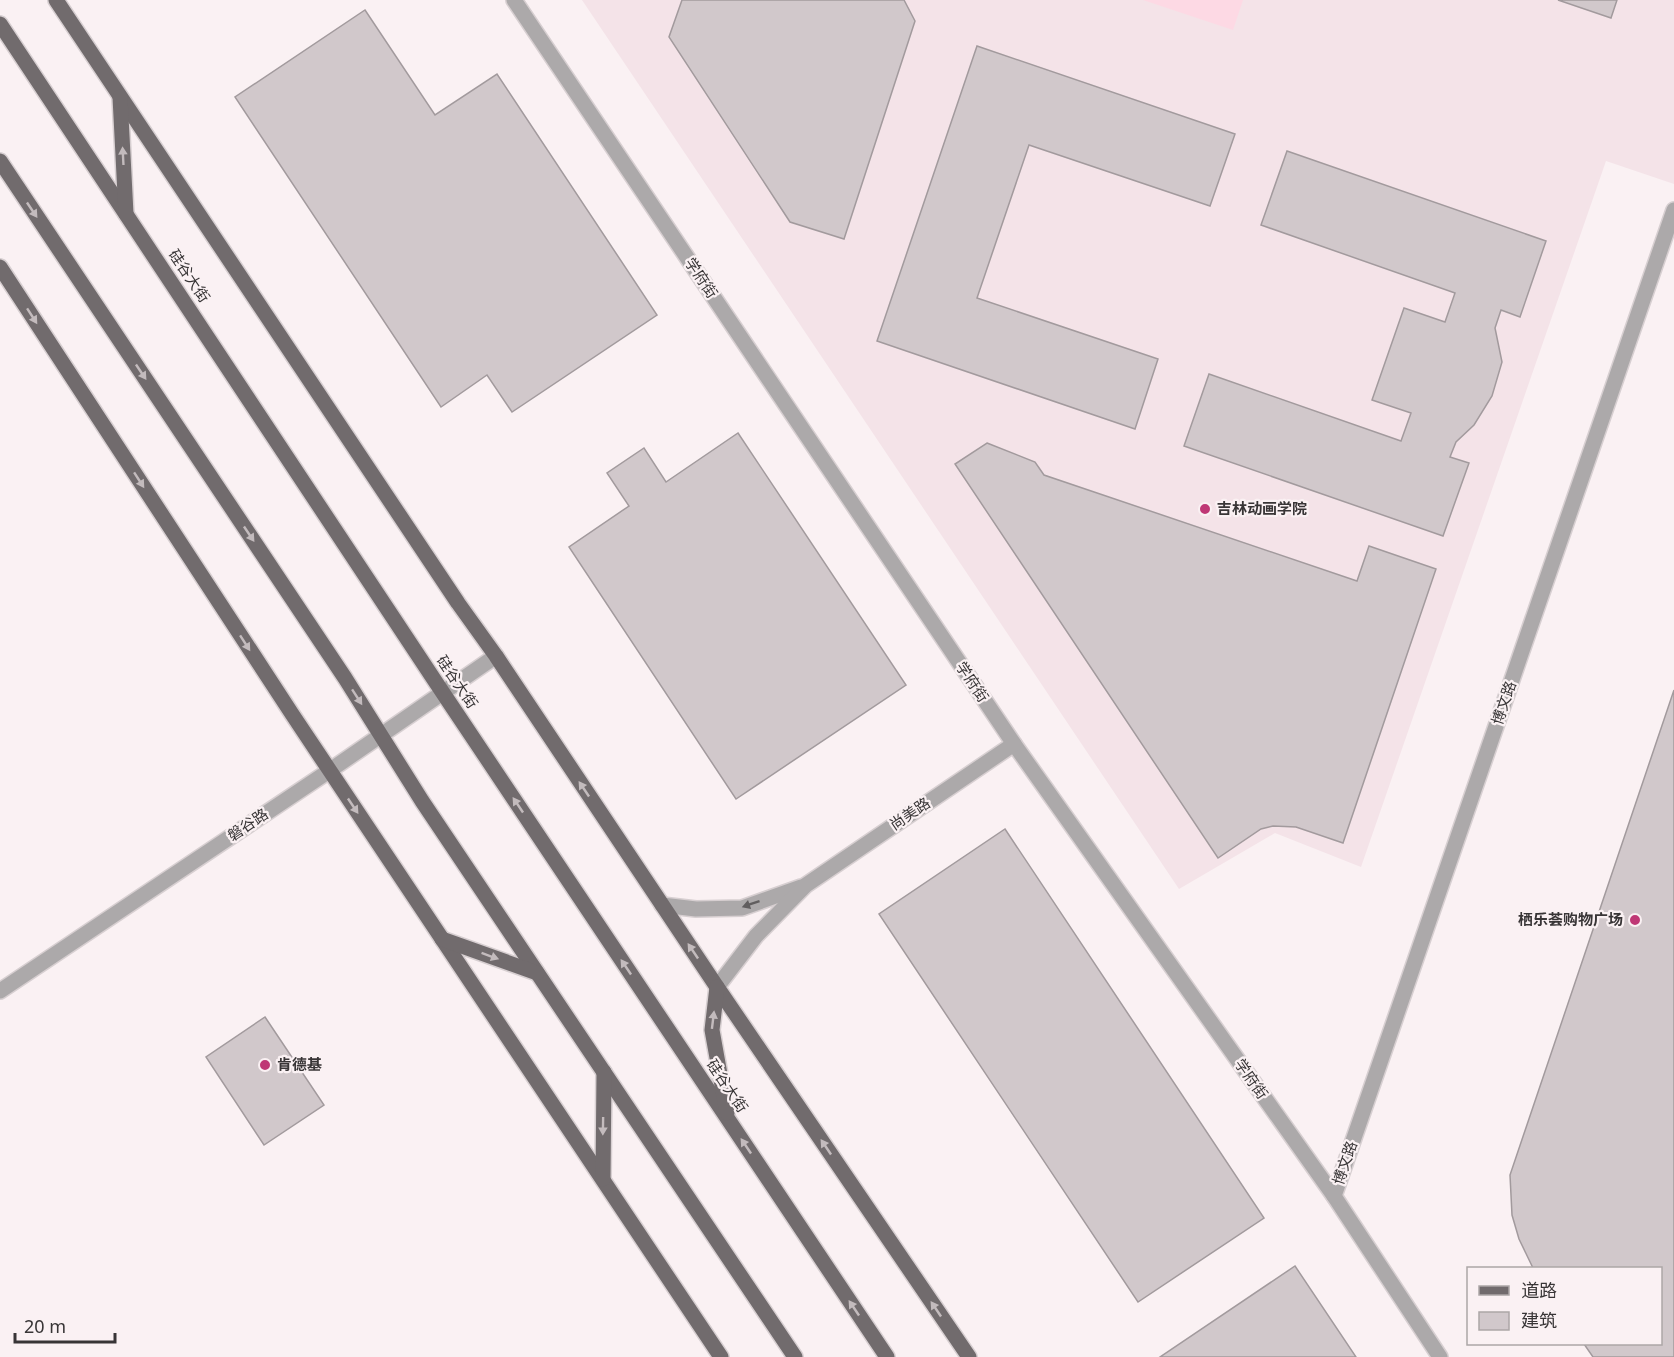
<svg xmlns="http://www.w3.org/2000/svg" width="1674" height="1357" viewBox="0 0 1674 1357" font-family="'Noto Sans','Noto Sans SC',sans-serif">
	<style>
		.built { fill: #f4e3e8 }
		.green { fill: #fdd9e4 }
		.building { fill: #d1c8cb; stroke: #a29a9d; stroke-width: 1.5 }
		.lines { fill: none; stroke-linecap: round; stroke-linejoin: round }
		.minor-casing { stroke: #d7cfd1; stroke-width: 18 }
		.major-casing { stroke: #d7cfd1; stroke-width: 18 }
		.minor { stroke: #aca9aa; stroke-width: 15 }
		.major { stroke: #716b6d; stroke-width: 15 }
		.oneway { fill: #c3bbbd }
		.oneway2 { fill: #615e5f }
		.poi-dot { fill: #bf3775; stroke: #faf1f3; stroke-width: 2 }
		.labels { text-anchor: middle; stroke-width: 4.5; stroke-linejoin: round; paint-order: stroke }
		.street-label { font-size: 15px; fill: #383536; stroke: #faf1f3 }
		.poi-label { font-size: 15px; font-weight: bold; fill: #383536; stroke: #faf1f3; text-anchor: start }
	</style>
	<rect width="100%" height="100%" fill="#faf1f3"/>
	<!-- built -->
	<polygon class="built" points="582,0 1674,0 1674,184 1606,161 1361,867 1275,833 1179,889"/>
	<!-- green -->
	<polygon class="green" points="1143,0 1243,0 1233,30"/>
	<!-- building -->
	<g class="building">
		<polygon points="682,0 904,0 915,21 844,239 790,222 669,37"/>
		<polygon points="1558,0 1617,0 1611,18"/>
		<polygon points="365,10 435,115 497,74 657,315 512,412 487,375 441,407 235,97"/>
		<polygon points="977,46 1235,134 1210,206 1029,145 977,298 1158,359 1135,429 877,341"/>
		<polygon points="1287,151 1546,241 1520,317 1501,310 1495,328 1502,362 1492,396 1474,425 1456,442 1450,457 1469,463 1443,536 1184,446 1209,374 1401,441 1411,413 1372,400 1404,308 1445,322 1455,293 1261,225"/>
		<polygon points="738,433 906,685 736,799 569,547 629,506 607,473 644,448 666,482"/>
		<polygon points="987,443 1035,462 1044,475 1357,581 1369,546 1436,569 1343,843 1296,827 1273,826 1261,829 1218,858 955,464"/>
		<polygon points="1674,690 1674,1357 1593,1357 1584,1344 1660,1344 1660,1268 1533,1268 1519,1239 1512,1215 1510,1175"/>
		<polygon points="1005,829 1264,1218 1138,1302 879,914"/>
		<polygon points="265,1017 324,1105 264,1145 206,1057"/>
		<polygon points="1295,1266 1356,1357 1160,1357"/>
	</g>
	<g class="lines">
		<!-- minor casing -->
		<g class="minor-casing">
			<g id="minor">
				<polyline points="514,0 1014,744 1334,1196 1440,1357"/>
				<polyline points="662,905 696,909 742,908 801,887"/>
				<polyline points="717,987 756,936 806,885 1014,744"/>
				<polyline points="0,991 329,771 496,656"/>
				<polyline points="1334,1196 1674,210"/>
			</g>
		</g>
		<!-- major casing -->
		<g class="major-casing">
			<g id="major">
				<polyline points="56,0 458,603 496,656 717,987 969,1357"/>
				<polyline points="0,24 443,693 887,1357"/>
				<polyline points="120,97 126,214"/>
				<polyline points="0,161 345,678 422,801 795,1357"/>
				<polyline points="0,267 292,714 721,1357"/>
				<polyline points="442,939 537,973"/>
				<polyline points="717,987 712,1030 727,1113"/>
				<polyline points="603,1179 604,1072"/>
			</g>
		</g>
		<!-- minor -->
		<use href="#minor" class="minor"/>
		<!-- major -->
		<use href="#major" class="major"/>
	</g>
	<!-- one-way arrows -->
	<defs><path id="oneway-solid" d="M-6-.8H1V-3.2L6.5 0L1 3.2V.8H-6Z" transform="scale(1.5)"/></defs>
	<g class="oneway">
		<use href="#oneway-solid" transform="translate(123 156) rotate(-93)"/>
		<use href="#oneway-solid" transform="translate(32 210) rotate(56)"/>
		<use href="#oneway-solid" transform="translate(32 316) rotate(57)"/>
		<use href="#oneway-solid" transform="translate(141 372) rotate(56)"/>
		<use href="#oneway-solid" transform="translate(139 480) rotate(57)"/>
		<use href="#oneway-solid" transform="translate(249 534) rotate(56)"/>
		<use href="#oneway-solid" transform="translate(245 643) rotate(57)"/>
		<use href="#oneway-solid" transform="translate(357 697) rotate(57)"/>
		<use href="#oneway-solid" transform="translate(584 789) rotate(-124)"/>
		<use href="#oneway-solid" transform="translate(518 805) rotate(-124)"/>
		<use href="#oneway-solid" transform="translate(353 806) rotate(56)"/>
		<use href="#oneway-solid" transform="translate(693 951) rotate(-124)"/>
		<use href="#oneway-solid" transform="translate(490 956) rotate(20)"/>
		<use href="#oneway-solid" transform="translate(626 967) rotate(-124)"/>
		<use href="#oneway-solid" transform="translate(713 1020) rotate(-83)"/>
		<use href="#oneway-solid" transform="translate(603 1126) rotate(91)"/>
		<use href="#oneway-solid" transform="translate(746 1146) rotate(-124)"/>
		<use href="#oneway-solid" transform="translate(826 1147) rotate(-124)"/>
		<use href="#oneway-solid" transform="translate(854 1308) rotate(-124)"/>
		<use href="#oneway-solid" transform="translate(936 1309) rotate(-124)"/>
	</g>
	<use class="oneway2" href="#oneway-solid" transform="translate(751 904) rotate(161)"/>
	<!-- markers -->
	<g class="poi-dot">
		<circle cx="1205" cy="509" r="6"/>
		<circle cx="1635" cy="920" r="6"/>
		<circle cx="265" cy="1065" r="6"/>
	</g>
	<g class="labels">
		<!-- street labels -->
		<g class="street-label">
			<text transform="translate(189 276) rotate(56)" y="5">硅谷大街</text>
			<text transform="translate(701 278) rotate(56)" y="5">学府街</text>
			<text transform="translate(457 682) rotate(56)" y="5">硅谷大街</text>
			<text transform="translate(972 682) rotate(56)" y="5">学府街</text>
			<text transform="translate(1504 703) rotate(-71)" y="5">博文路</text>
			<text transform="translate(910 814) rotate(-34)" y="5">尚美路</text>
			<text transform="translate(248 825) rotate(-34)" y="5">磐谷路</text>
			<text transform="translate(1251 1079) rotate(55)" y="5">学府街</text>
			<text transform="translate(727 1086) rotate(56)" y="5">硅谷大街</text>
			<text transform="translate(1345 1163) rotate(-71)" y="5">博文路</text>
		</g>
		<!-- poi labels -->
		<g class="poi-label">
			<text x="1217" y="514">吉林动画学院</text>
			<text x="1623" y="925" text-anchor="end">栖乐荟购物广场</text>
			<text x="277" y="1070">肯德基</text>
		</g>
	</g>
	<!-- legend -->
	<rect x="1467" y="1267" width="195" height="78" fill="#faf1f3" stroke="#aca6a7" stroke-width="1.5"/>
	<rect x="1479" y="1286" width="30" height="9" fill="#716b6d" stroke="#aca6a7" stroke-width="1.5"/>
	<text x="1521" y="1297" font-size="18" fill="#383536">道路</text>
	<rect x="1479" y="1312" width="30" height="18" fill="#d1c8cb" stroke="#aca6a7" stroke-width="1.5"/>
	<text x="1521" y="1327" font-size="18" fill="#383536">建筑</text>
	<!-- scale -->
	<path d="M15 1333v9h100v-9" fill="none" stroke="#383536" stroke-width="3"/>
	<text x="24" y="1333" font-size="18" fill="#383536" stroke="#faf1f3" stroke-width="4.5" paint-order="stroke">20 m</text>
</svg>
